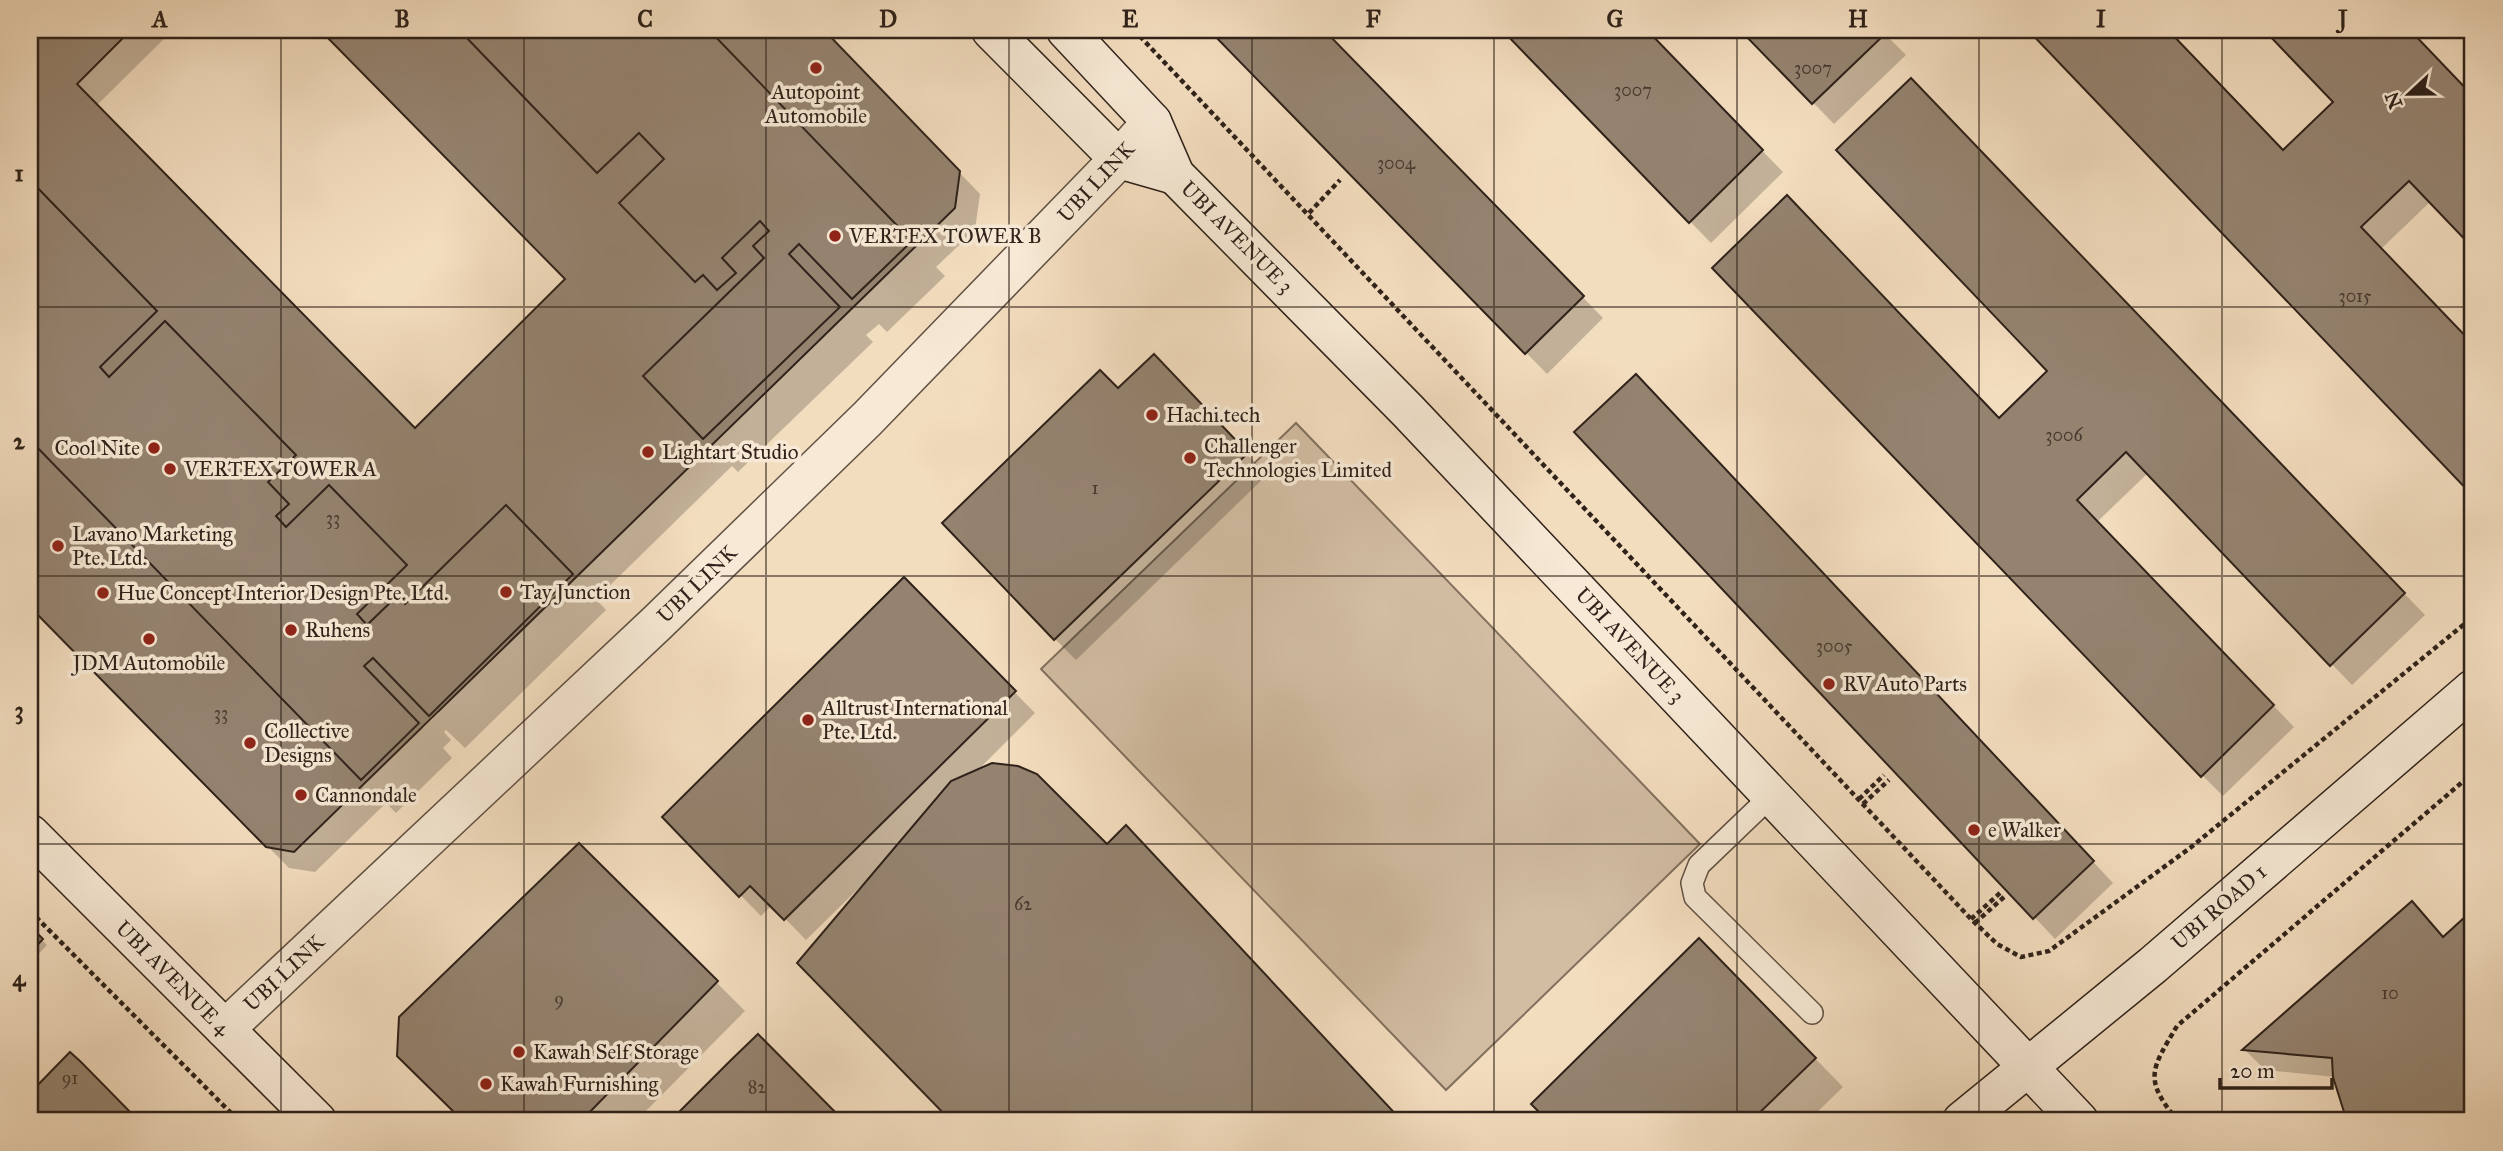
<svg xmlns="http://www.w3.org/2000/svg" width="2503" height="1151" viewBox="0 0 2503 1151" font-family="'IM FELL Great Primer',serif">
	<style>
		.green { fill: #d2bda3; stroke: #80705e; stroke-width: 2 }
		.shadow { fill: #0003; fill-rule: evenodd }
		.building { fill: #958370; stroke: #2f221a; stroke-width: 2 }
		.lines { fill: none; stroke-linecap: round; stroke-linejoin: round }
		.lane-casing { stroke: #605143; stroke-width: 24 }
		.street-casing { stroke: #605143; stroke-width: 41 }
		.secondary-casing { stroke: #2f221a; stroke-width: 41 }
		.path { stroke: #2f221a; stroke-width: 4.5; stroke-dasharray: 5 3.5; stroke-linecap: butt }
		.lane { stroke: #f7e9d5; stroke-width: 21 }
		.street { stroke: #f7e9d5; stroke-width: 38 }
		.secondary { stroke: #f7e9d5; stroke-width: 38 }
		.grid { fill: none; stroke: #2f221a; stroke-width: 2; stroke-opacity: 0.55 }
		.poi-dot { fill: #8f2418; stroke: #f7e9d5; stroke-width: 2.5 }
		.labels { text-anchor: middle; stroke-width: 7; stroke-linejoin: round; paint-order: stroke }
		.number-label { font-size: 18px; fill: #483a30 }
		.poi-label { font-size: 21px; fill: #2f221a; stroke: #f7e9d5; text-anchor: start }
		.street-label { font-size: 21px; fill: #2f221a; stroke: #f7e9d5 }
		.neatline { fill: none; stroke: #2f221a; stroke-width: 2.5 }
		.grid-label { font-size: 23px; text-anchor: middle; font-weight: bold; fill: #2f221a }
	</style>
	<rect width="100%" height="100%" fill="#f3ddbf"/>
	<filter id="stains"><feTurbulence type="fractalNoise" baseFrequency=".00286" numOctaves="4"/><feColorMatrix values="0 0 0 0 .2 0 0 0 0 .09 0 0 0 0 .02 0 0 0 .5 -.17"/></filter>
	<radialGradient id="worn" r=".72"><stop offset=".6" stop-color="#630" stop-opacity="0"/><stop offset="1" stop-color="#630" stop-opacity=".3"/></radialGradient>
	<!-- green -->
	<polygon class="green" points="1296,423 1700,844 1446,1090 1041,669"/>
	<!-- shadow -->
	<g class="shadow">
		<path d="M30 30H173L96 106 415 430 568 279 323 30H822L980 194 975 230 936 267 945 276 887 332 879 324 866 335 873 342 738 472 732 466 596 599 606 610 465 748 446 730 444 732 451 740 443 748 452 758 396 813 386 803 315 872 289 868 30 605ZM437 711 439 713 423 728 421 726Z"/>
		<polygon points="1211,30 1322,30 1603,318 1547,374"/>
		<polygon points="1504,30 1645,30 1783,172 1711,243"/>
		<polygon points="1742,30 1881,30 1906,55 1834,124"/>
		<polygon points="2030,30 2167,30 2284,152 2336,102 2266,30 2408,30 2473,98 2473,246 2431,201 2381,249 2473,345 2473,494"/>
		<polygon points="1932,101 2425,615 2352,685 2148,473 2097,522 2294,727 2223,796 2202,775 2000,420 2050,371"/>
		<polygon points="1174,377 1267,475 1076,660 1055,639 1118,390"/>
		<polygon points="1657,397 2113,883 2055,939 1577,432"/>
		<polygon points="904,580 1035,713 977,771 1107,846 1147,848 1401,1121 955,1121 800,963 864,887 862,885 806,940 772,905 761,916 664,817"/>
		<polygon points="579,845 745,1011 636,1121 465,1121 399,1055"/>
		<polygon points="2412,903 2444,938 2473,924 2473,1121 2338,1121 2347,1116 2335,1077 2265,1070 2245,1050"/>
		<polygon points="30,928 47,945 30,963"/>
		<polygon points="1727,968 1843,1087 1808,1121 1550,1121 1533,1104"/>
		<polygon points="758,1036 842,1121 672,1121"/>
		<polygon points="70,1055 137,1121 30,1121 30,1095"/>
	</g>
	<!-- building -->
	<g class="building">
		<polygon points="30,30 131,30 77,84 415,428 565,279 320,30 824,30 960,171 955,208 294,852 266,847 30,607"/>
		<polygon points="465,30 709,30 912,241 852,299 799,244 789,254 840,307 703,439 643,376 764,258 753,246 769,231 760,221 722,258 736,273 717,290 703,275 695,282 619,203 664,159 639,133 597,173 462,33"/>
		<polygon points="1209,30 1324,30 1584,296 1525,354"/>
		<polygon points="1502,30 1647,30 1763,150 1689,223"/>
		<polygon points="1740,30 1883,30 1886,33 1812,104"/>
		<polygon points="2028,30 2168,30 2283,150 2333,102 2264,30 2410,30 2473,96 2473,248 2409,181 2361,227 2473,344 2473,496"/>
		<polygon points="1911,78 2405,593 2330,666 2126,452 2077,500 2274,705 2201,777 1712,268 1787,195 1999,418 2047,371 1836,150"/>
		<polygon points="30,180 157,311 100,367 109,377 165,321 296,455 268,482 289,504 276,516 286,527 329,485 407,565 357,614 367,625 397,596 405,604 506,505 573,574 429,716 373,658 364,666 419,723 361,780 30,440"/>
		<polygon points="1154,354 1248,453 1054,640 942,523 1100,370 1118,388"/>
		<polygon points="1636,374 2094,861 2033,919 1574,432"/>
		<polygon points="904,577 1016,691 784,920 750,886 739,897 662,817"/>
		<polygon points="992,763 1018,766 1037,774 1107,844 1126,825 1402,1121 951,1121 797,963 951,781"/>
		<polygon points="579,843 718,981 581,1121 463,1121 397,1056 399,1017"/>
		<polygon points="2412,901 2443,937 2465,917 2471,923 2473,921 2473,1121 2335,1121 2345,1115 2333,1077 2332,1058 2242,1050"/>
		<polygon points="30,926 43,939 30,953"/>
		<polygon points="1699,938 1816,1058 1751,1121 1548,1121 1531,1104"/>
		<polygon points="758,1034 844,1121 670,1121 729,1062"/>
		<polygon points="70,1052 81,1062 139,1121 30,1121 30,1093"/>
	</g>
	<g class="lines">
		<!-- lane casing -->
		<g class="lane-casing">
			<polyline id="lane" points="1772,795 1699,865 1692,883 1695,897 1812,1013"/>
		</g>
		<!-- street casing -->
		<g class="street-casing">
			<polyline id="street" points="225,1029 656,624 867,419 1119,159 1152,122"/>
		</g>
		<!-- secondary casing -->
		<g class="secondary-casing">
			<g id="secondary">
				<polyline points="991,30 1119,159 1175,175"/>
				<polyline points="1066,30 1152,122 1175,175 1408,411 2079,1121"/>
				<polyline points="30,834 317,1121"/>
				<polyline points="1962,1121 2153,965 2473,689"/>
			</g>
		</g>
		<!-- path -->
		<g class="path">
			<polyline points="1134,30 1971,919 1997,944 2021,957 2049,951 2190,848 2473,617"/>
			<polyline points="1309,213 1340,180"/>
			<polyline points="1859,799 1884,775"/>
			<polyline points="1863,804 1889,780"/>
			<polyline points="30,911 239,1121"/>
			<polyline points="1971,919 2000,893"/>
			<polyline points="1975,923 2004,897"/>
			<path d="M2178 1121C2143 1079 2151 1070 2177 1026L2473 773"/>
		</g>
		<!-- lane -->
		<use href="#lane" class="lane"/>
		<!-- street -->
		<use href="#street" class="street"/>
		<!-- secondary -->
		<use href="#secondary" class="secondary"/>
	</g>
	<!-- grid -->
	<path class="grid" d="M281 30V1121M524 30V1121M766 30V1121M1009 30V1121M1252 30V1121M1494 30V1121M1737 30V1121M1979 30V1121M2222 30V1121M30 307H2473M30 576H2473M30 844H2473"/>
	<!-- markers -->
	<g class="poi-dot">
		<circle cx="816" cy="68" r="7"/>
		<circle cx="835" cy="236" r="7"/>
		<circle cx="1152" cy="415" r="7"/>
		<circle cx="154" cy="448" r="7"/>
		<circle cx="648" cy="452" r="7"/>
		<circle cx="1190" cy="458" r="7"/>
		<circle cx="170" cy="469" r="7"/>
		<circle cx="58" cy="546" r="7"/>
		<circle cx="506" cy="592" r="7"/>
		<circle cx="103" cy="593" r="7"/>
		<circle cx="291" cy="630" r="7"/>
		<circle cx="149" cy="639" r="7"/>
		<circle cx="1829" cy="684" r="7"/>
		<circle cx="808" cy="720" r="7"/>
		<circle cx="250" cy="743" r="7"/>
		<circle cx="301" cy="795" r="7"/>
		<circle cx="1974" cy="830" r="7"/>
		<circle cx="519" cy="1052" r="7"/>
		<circle cx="486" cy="1084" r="7"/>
	</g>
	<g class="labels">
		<!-- number labels -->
		<g class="number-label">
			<text x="1813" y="74">3007</text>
			<text x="1633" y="96">3007</text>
			<text x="1396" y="169">3004</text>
			<text x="2355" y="302">3015</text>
			<text x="2064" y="441">3006</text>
			<text x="1095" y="494">1</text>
			<text x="333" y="524">33</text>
			<text x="1834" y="652">3005</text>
			<text x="221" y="719">33</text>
			<text x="1023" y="910">62</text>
			<text x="2390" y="999">10</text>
			<text x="559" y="1005">9</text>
			<text x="70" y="1084">91</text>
			<text x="757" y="1093">82</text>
		</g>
		<!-- poi labels -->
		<g class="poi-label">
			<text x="816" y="99" text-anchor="middle">Autopoint<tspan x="816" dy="24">Automobile</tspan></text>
			<text x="849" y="243">VERTEX TOWER B</text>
			<text x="1166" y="422">Hachi.tech</text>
			<text x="1204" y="453">Challenger<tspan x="1204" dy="24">Technologies Limited</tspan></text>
			<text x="140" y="455" text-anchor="end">Cool Nite</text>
			<text x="662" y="459">Lightart Studio</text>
			<text x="184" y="476">VERTEX TOWER A</text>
			<text x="72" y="541">Lavano Marketing<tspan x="72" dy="24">Pte. Ltd.</tspan></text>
			<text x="520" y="599">Tay Junction</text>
			<text x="117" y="600">Hue Concept Interior Design Pte. Ltd.</text>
			<text x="305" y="637">Ruhens</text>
			<text x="149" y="670" text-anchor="middle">JDM Automobile</text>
			<text x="1843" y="691">RV Auto Parts</text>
			<text x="822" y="715">Alltrust International<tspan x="822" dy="24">Pte. Ltd.</tspan></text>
			<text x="264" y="738">Collective<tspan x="264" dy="24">Designs</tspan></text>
			<text x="315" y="802">Cannondale</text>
			<text x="1988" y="837">e Walker</text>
			<text x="533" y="1059">Kawah Self Storage</text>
			<text x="500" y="1091">Kawah Furnishing</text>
		</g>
		<!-- street labels -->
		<g class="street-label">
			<text transform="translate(1096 182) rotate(-47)" y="7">UBI LINK</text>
			<text transform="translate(1237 237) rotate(45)" y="7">UBI AVENUE 3</text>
			<text transform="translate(697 584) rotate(-44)" y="7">UBI LINK</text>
			<text transform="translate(1630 645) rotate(47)" y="7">UBI AVENUE 3</text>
			<text transform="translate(2219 907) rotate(-41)" y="7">UBI ROAD 1</text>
			<text transform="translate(284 973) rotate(-43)" y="7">UBI LINK</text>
			<text transform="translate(173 978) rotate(45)" y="7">UBI AVENUE 4</text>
		</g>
	</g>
	<!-- margin -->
	<rect width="2503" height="1151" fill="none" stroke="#f3ddbf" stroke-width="77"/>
	<!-- north arrow -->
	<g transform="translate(2409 94) rotate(248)" stroke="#f7e9d5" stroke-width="5" paint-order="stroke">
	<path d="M0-5L12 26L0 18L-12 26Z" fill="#2f221a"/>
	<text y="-10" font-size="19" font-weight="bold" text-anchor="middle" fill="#2f221a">N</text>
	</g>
	<!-- scale -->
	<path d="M2220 1078v10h112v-10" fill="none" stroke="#2f221a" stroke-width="3.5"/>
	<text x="2230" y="1078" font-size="21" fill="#2f221a" stroke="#f7e9d5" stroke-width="5" paint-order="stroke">20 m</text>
	<rect x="38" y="38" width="2426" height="1074" class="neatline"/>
	<g class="grid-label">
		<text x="160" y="27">A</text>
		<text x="402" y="27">B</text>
		<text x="645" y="27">C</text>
		<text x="888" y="27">D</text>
		<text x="1130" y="27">E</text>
		<text x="1373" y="27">F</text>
		<text x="1615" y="27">G</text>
		<text x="1858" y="27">H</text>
		<text x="2101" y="27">I</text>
		<text x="2343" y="27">J</text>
		<text x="19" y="181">1</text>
		<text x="19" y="449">2</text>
		<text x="19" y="718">3</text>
		<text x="19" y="986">4</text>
	</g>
	<rect width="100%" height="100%" filter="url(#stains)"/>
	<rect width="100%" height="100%" fill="url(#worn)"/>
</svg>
